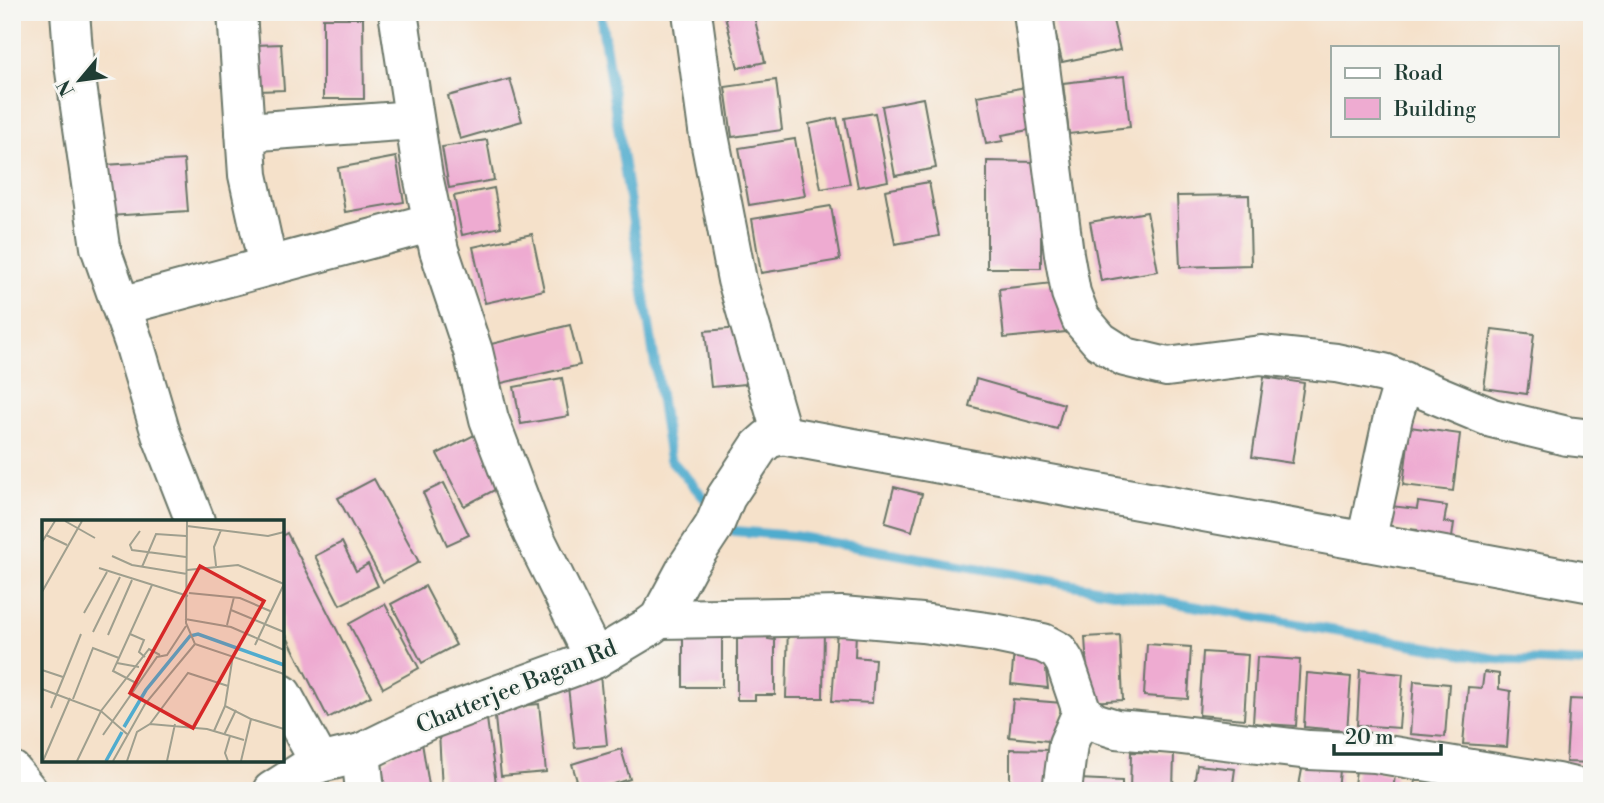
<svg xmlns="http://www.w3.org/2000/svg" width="1604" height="803" viewBox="0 0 1604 803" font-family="'Libre Bodoni',serif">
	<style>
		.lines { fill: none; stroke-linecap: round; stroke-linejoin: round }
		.stream { stroke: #50acce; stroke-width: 10 }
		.building { fill: #eeabd1 }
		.minor-casing { stroke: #6a7668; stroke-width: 42 }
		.tertiary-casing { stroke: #6a7668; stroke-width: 42 }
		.minor { stroke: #fff; stroke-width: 38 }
		.tertiary { stroke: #fff; stroke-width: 38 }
		.labels { text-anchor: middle; stroke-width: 5; stroke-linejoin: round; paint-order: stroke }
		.street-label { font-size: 23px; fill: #1f3d34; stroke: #f6f6f2 }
		.inset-river { fill: none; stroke: #50acce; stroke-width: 3.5 }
		.inset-road { fill: none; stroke: #9f9f8e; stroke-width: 2 }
		.view { fill: #d62828; fill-opacity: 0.15; stroke: #d62828; stroke-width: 3.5 }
		.inset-edge { fill: none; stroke: #1f3d34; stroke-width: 3.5 }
	</style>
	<rect width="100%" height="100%" fill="#f6f6f2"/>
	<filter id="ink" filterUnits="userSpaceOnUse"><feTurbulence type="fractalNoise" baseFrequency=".0143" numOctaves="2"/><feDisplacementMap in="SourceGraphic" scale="14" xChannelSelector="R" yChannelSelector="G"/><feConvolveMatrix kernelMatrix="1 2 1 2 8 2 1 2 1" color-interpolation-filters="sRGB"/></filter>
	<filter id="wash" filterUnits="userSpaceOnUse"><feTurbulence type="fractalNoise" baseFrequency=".00686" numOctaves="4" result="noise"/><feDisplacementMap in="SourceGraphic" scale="28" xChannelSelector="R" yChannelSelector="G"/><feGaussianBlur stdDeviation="1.57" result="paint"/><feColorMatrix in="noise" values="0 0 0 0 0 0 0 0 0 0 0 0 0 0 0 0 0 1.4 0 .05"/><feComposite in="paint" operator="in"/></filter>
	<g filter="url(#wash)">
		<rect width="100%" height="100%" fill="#f5e1ca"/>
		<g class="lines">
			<!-- stream -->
			<g class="stream">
				<polyline points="600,12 670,459 714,509"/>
				<polyline points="725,521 734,531 794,536 1495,659 1592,663"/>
			</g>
		</g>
		<g id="blocks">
			<!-- building -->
			<g class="building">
				<polygon points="724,12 753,12 765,62 738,68"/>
				<polygon points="1051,12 1111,12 1120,50 1062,62"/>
				<polygon points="323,18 363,18 364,99 323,99"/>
				<polygon points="281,44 284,90 259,91 256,45"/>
				<polygon points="1124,76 1130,127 1069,134 1063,83"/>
				<polygon points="510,79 522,121 460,139 448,96"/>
				<polygon points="776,80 782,130 732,137 725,87"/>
				<polygon points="1031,86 1039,128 1002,135 1003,141 986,144 977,96"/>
				<polygon points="923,98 936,168 895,176 882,106"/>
				<polygon points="875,113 888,181 858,187 845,118"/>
				<polygon points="837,118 850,184 821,189 809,124"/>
				<polygon points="795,139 805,196 749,205 739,148"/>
				<polygon points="487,140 494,180 449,188 442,147"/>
				<polygon points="396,157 404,202 345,212 338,168"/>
				<polygon points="184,160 188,211 109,216 105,165"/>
				<polygon points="987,161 1041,162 1041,268 987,268"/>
				<polygon points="929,182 939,236 895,244 885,190"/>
				<polygon points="494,188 501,227 462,235 454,196"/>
				<polygon points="1249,195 1251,265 1180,267 1177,196"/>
				<polygon points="831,206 840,260 761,273 752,219"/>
				<polygon points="1147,212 1158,271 1101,281 1090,222"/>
				<polygon points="532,234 544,290 485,303 473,247"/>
				<polygon points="1061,282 1066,332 1004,338 999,289"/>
				<polygon points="570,325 580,365 493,385 483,346"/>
				<polygon points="740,328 746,384 711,387 705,331"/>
				<polygon points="1492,329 1534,334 1527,394 1484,388"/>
				<polygon points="1264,377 1304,383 1292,463 1252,457"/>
				<polygon points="562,378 569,416 521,424 514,387"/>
				<polygon points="976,379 1064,404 1057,429 969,406"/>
				<polygon points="1410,427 1460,434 1453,491 1403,485"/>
				<polygon points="484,430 510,482 464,506 437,454"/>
				<polygon points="374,479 419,562 383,582 338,498"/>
				<polygon points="444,483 469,535 447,545 423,493"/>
				<polygon points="894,487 922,494 912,531 885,523"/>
				<polygon points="1418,502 1447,506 1444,522 1454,523 1451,545 1415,540 1417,530 1389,527 1391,506 1417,509"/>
				<polygon points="287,533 371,696 328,718 282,627 282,536"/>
				<polygon points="342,542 356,571 368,564 378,586 340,605 315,556"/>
				<polygon points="425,586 456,645 422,663 391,604"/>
				<polygon points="385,604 419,668 383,688 349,624"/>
				<polygon points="788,625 824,626 823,698 786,698"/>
				<polygon points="742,628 769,629 768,639 775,640 775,695 755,695 755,700 737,700 737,639 742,639"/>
				<polygon points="837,629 856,631 855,657 875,659 872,703 832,701"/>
				<polygon points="1120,635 1123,700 1089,702 1085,637"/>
				<rect x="683" y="636" width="39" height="51"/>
				<polygon points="1147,644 1191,647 1188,699 1144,696"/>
				<polygon points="1014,651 1044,653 1048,688 1011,684"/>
				<polygon points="1203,652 1248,655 1244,719 1199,715"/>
				<polygon points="1257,657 1300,660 1296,726 1253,723"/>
				<polygon points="1360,670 1403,674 1399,728 1357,725"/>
				<polygon points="1484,672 1499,674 1499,689 1511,691 1507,747 1463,744 1468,687 1482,688"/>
				<polygon points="1307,673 1351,677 1347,731 1304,727"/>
				<polygon points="600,675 607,745 575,748 567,678"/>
				<polygon points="1414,681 1449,684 1445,737 1410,734"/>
				<polygon points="1013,699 1062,703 1058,742 1009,737"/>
				<polygon points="1570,699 1592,700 1592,763 1566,762"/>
				<polygon points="539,704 546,772 501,776 494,708"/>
				<polygon points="487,719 497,791 442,791 439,731"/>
				<polygon points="421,737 430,791 385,791 382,763"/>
				<polygon points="621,749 630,779 592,791 580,791 572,764"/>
				<polygon points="1010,749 1050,750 1049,791 1010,791"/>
				<polygon points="1131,752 1174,753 1173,791 1130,791"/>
				<polygon points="1303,764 1340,770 1338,791 1298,791"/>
				<polygon points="1357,764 1378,767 1378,773 1395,775 1393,791 1353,791"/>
				<polygon points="1197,765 1235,769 1232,791 1193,791"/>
				<polygon points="1078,779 1122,781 1122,791 1077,791"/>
				<polygon points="1415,780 1442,783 1441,791 1399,791 1400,787 1414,788"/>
			</g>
		</g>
	</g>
	<g filter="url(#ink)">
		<use href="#blocks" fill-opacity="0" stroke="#6a7668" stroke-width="2"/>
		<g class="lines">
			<!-- minor casing -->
			<g class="minor-casing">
				<g id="minor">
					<polyline points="70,12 74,64 100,247 134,343 161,434 195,521"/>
					<polyline points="237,12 248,175 268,266"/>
					<polyline points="398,12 423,176 439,250 473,351 489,419 532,532 595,659"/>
					<polyline points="692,12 708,130 737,280 782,435"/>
					<polyline points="1033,12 1064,254 1071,293 1081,319 1100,341 1125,357 1167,367 1261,355 1336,363 1384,373 1492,418 1567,436 1592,439"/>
					<polyline points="245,132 414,120"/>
					<polyline points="121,306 433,222"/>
					<polyline points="1366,542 1393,417 1404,380"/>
					<polyline points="659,619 842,616 922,623 994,633 1043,643 1058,651 1065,662 1082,712 1094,722 1116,729 1173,734 1309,750 1375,753 1557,783 1592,791"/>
					<polyline points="282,694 320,763"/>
					<polyline points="361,753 365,791"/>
					<polyline points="12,771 28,791"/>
					<polyline points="1062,791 1068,744 1082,712"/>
				</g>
			</g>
			<!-- tertiary casing -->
			<g class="tertiary-casing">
				<polyline id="tertiary" points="272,791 308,768 320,763 361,753 426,721 595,659 647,628 659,619 687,567 714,526 726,497 759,447 768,439 782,435 1592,583"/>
			</g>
			<!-- minor -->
			<use href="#minor" class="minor"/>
			<!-- tertiary -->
			<use href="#tertiary" class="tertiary"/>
		</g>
	</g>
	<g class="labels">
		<!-- street labels -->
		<g class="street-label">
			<text transform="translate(516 686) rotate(-22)" y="8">Chatterjee Bagan Rd</text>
		</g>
	</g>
	<!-- overview -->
	<g transform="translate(42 520)">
		<rect width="242" height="242" fill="#f5e1ca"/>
		<path class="inset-river" d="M82 207 104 170 148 116 156 114 242 145M64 241 80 212"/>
		<path class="inset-road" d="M23 1 53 18M145 6 226 16 242 12M98 11 88 25 90 30 144 37M4 15 25 25M0 22 13 1M70 36 90 45 145 54M174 46 172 27 179 10M100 47 114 14 144 16M57 48 146 76M145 50 196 45 242 64M0 72 40 1M147 73 198 78 228 91M189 90 242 112M42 93 65 52M143 99 189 107 242 130M185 105 192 77M51 112 78 57M88 114 102 120 97 132 103 137M66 115 90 60M153 124 242 154M213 125 242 64M191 135 183 186 209 199 199 241M75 143 97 147M0 150 21 157M96 164 71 151 110 65M0 169 59 191 85 214M31 179 51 128 77 138M9 188 39 114M209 199 242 209M108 204 146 153 186 166M172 211 183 186M61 215 115 137 125 135 144 106M182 215 194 190M1 241 28 178M35 241 59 191 107 129 118 135M71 241 103 184 153 124 144 103 145 1M85 241 95 212 108 204 165 209 202 220M125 241 133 204M186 241 183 233 188 216"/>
		<path class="view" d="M158 46 222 81 151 208 88 173Z"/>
		<rect width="242" height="242" class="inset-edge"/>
	</g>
	<!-- margin -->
	<rect width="1604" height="803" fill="none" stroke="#f6f6f2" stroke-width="42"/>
	<!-- legend -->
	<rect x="1331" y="46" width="228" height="91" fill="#f6f6f2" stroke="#a0aca6" stroke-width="2"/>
	<rect x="1345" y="68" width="35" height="10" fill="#ffffff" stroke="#a0aca6" stroke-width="2"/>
	<text x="1394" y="80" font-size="21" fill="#1f3d34">Road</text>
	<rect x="1345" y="98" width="35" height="21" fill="#eeabd1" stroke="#a0aca6" stroke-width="2"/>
	<text x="1394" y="116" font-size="21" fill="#1f3d34">Building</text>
	<!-- north arrow -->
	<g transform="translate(80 80) rotate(241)" stroke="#f6f6f2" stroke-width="5" paint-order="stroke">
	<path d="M0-5L12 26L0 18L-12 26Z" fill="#1f3d34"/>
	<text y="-10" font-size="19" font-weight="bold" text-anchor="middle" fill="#1f3d34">N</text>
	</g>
	<!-- scale -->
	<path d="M1334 744v10h107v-10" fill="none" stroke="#1f3d34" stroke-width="3.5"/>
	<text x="1345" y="744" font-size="21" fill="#1f3d34" stroke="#f6f6f2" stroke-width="5" paint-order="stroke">20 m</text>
</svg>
